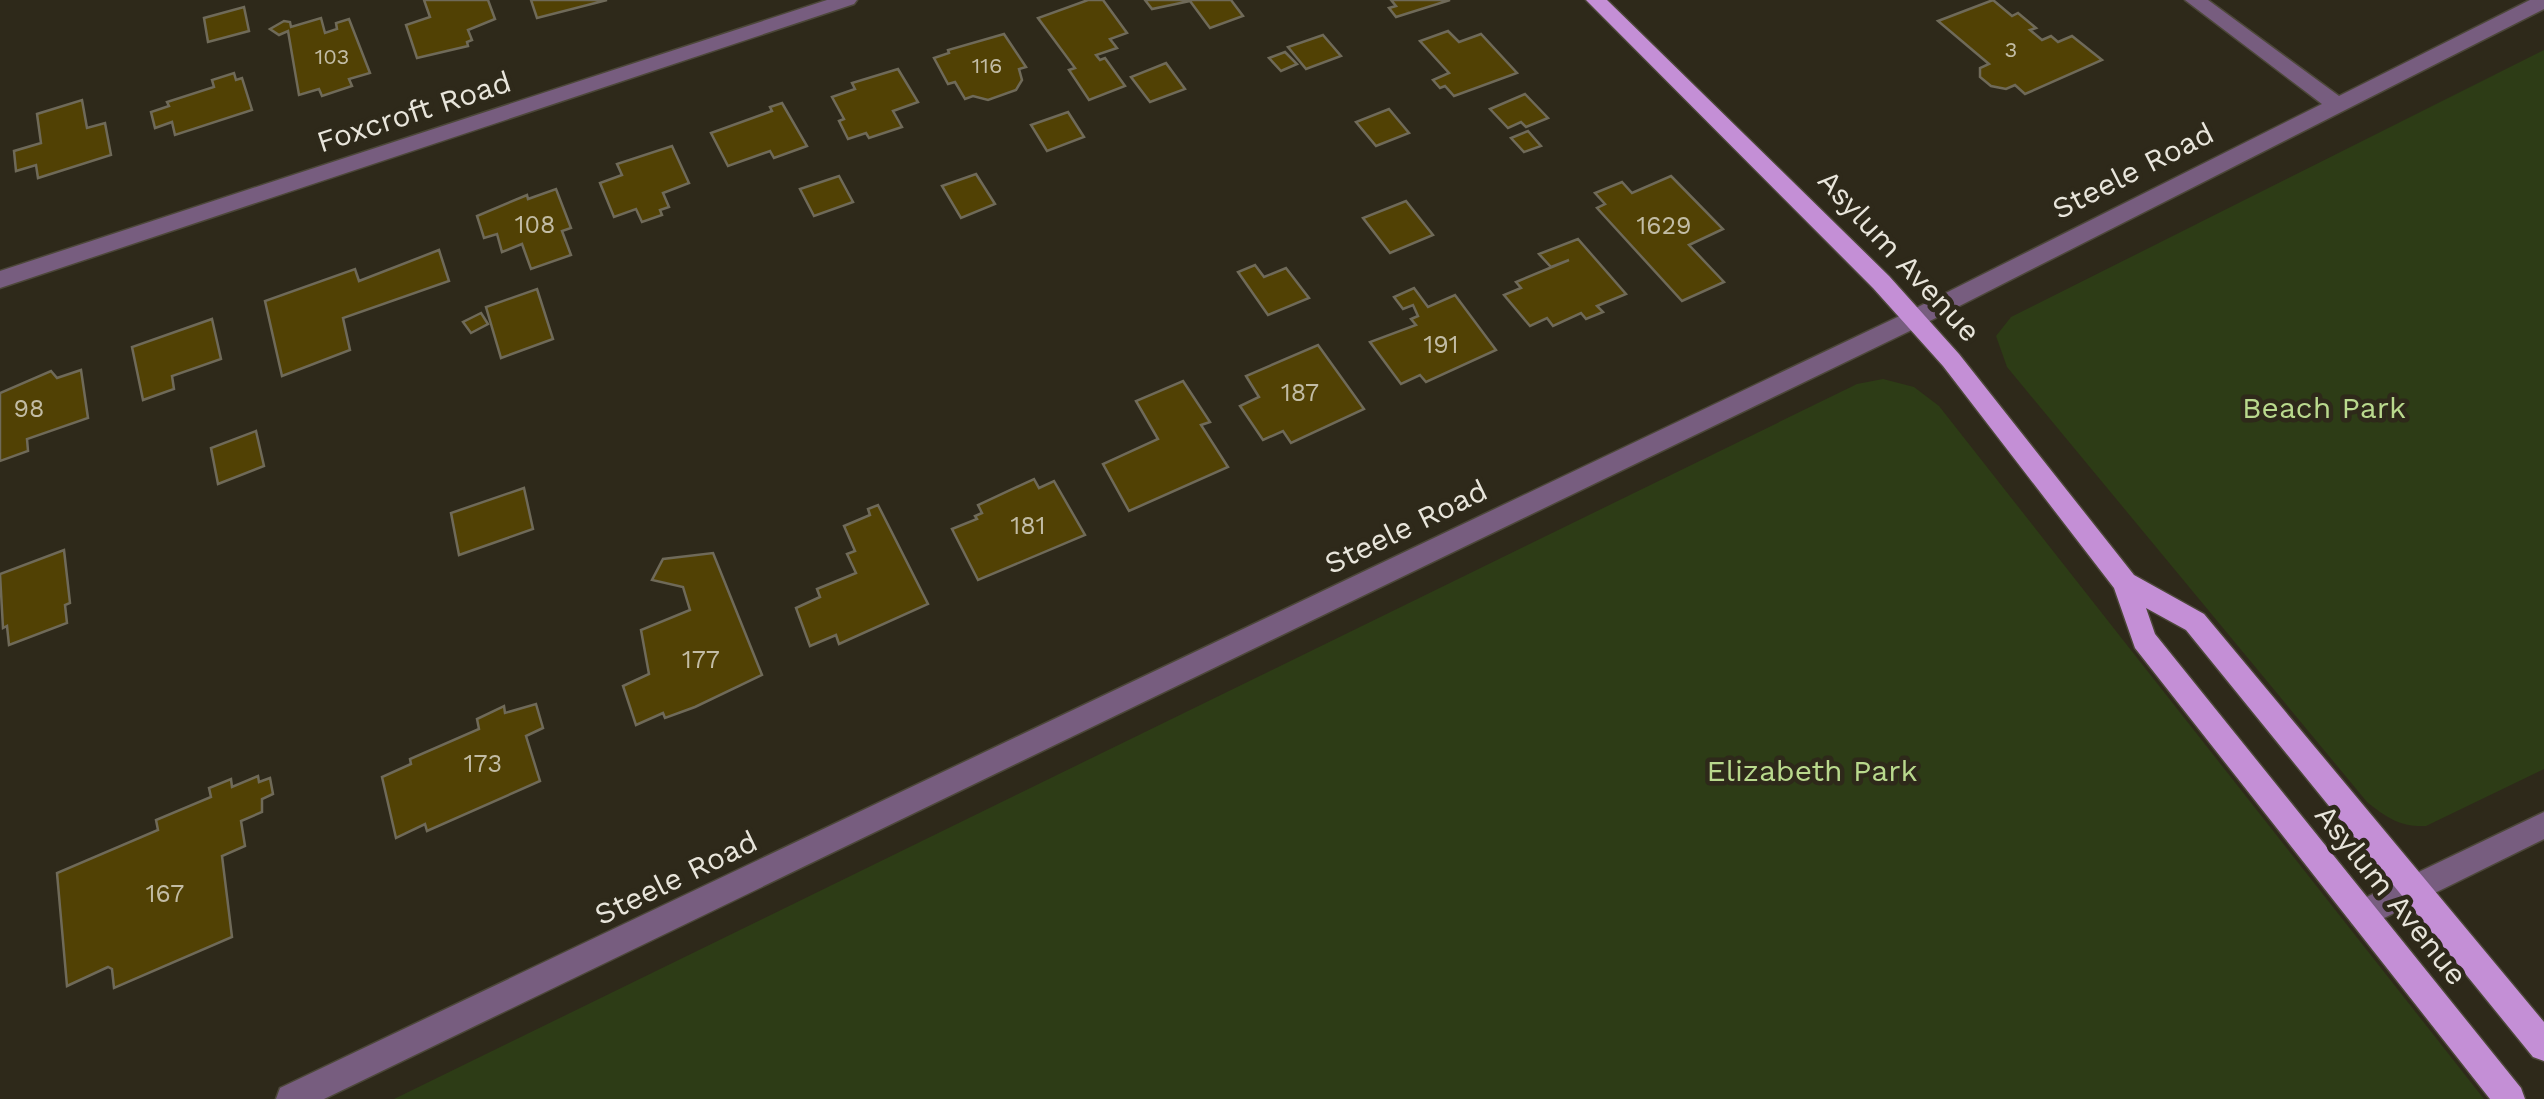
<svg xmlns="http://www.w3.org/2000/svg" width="2544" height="1099" viewBox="0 0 2544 1099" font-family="'Work Sans',sans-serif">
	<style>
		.green { fill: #2d3c16 }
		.building { fill: #514104; stroke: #6f6a59; stroke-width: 2.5 }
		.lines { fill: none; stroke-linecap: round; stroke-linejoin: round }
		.minor-casing { stroke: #4c4739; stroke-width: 3 }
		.major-casing { stroke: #4c4739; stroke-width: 3 }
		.minor { fill: #775d7f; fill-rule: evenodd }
		.major { fill: #c48fd6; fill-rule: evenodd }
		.labels { text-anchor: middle; stroke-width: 9; stroke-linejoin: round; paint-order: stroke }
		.far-number-label { font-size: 22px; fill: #c2bca5 }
		.number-label { font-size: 25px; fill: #c2bca5 }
		.street-label { font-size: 30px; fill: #e8e5db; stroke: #2e291a }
		.park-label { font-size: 30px; fill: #b9d98d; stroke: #2e291a }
	</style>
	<rect width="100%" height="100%" fill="#2e291a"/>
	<!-- green -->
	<g class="green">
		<path d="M2544 50V769L2426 826C2400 827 2387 818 2367 802L2007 367 1996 336 2011 317Z"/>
		<polygon points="1883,379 1914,387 1939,406 2484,1099 394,1099 1857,384"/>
	</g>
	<!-- building -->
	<g class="building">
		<polygon points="424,0 488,0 495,19 468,30 472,40 467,42 468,46 417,58 406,25 430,17"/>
		<polygon points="531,0 607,0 537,18"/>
		<polygon points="1088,0 1103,0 1127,33 1110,39 1117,48 1096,55 1100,60 1105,58 1125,86 1089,100 1069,70 1075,68 1038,18"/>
		<polygon points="1145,0 1231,0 1243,16 1210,28 1190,1 1152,9"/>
		<polygon points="1391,0 1450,0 1396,17 1389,8 1396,6"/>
		<polygon points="1993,0 2012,16 2018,13 2036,28 2030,30 2042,40 2051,36 2058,42 2072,36 2102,60 2025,94 2015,85 2006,89 1991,86 1980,77 1980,68 1989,64 1938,21"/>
		<polygon points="244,7 249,31 208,42 204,18"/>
		<polygon points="321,18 325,33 337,29 336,23 349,19 370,73 349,79 352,86 322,96 319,89 299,95 288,31 279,35 270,29 284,21 290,22 291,27"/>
		<polygon points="1448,31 1459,42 1481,34 1517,73 1454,96 1445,86 1440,88 1433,80 1449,73 1420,41"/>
		<polygon points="1004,34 1026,67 1019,69 1022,80 1016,90 988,100 973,96 965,99 955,82 948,84 934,58 949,53 948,50"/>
		<polygon points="1323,35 1341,56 1306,69 1288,47"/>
		<polygon points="1285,52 1297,64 1281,71 1269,58"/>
		<polygon points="1166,63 1185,89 1150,102 1131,77"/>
		<polygon points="898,69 918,102 893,111 902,127 869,138 866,133 848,139 839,121 844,119 832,97 855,89 852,83"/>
		<polygon points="234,73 236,80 242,78 252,110 175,135 172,122 155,128 151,112 169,106 167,102 214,87 212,80"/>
		<polygon points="1525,94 1548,118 1526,127 1521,122 1508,128 1490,109"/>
		<polygon points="82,100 87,128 105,123 111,155 38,178 36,165 16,171 14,151 41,143 37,114"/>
		<polygon points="782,103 807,146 774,158 770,151 728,166 711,133 772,111 770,107"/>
		<polygon points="1389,109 1409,133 1376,146 1356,122"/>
		<polygon points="1068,112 1084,137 1047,151 1031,125"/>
		<polygon points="1528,131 1541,146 1524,152 1511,138"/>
		<polygon points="672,146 689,183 663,193 669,207 660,210 662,215 642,222 636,209 614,217 600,183 622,175 617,164"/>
		<polygon points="976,174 995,204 961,218 942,186"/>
		<polygon points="839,176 853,202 814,216 800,189"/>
		<polygon points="1671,176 1723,229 1689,245 1724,282 1682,301 1597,208 1605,204 1595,193 1622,182 1632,193"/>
		<polygon points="556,189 571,228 562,231 571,255 531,269 522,244 502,252 497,234 484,238 477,216 527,195 528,199"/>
		<polygon points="1406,201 1433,235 1390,253 1363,218"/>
		<polygon points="1578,239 1626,294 1597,306 1603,312 1586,319 1581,313 1553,326 1547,318 1530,326 1504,295 1521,288 1516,282 1569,260 1551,267 1539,254"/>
		<polygon points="439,250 449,281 343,318 350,350 282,376 265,301 355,269 359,281"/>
		<polygon points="1255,265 1264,277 1286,268 1309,298 1268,315 1238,272"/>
		<polygon points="1414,288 1428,307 1455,295 1496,350 1426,382 1420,375 1401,384 1370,342 1416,325 1411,319 1418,316 1413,305 1403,309 1394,297"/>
		<polygon points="537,289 553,339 501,358 486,307"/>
		<polygon points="481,313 488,324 471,333 463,322"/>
		<polygon points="212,319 221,359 172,376 174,389 143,400 132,347"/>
		<polygon points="1318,345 1364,409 1291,443 1283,431 1263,440 1240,406 1259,397 1246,376"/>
		<polygon points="81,370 88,418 27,439 28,451 0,461 0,393 51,371 57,378"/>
		<polygon points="1183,381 1210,422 1201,425 1228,467 1129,511 1103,464 1158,439 1136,401"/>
		<polygon points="256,431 264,466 218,484 211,448"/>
		<polygon points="1034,479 1039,488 1054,481 1085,535 978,580 952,529 977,519 975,516 982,513 978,505"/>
		<polygon points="524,488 533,529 459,555 451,513"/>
		<polygon points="878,505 928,604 839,644 836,635 810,646 796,608 820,597 817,589 856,573 847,554 855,551 844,526 870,515 868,509"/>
		<polygon points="64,550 70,603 65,605 67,623 9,645 7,626 3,628 0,574"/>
		<polygon points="713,553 762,675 695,707 665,718 663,713 636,725 623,686 649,674 641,630 690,610 683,587 652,580 663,559"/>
		<polygon points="536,704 543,728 526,736 540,781 427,831 425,824 396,838 382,777 411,764 410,759 479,729 477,719 504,706 505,713"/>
		<polygon points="258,776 259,782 270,778 273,794 262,799 262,812 241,821 245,846 222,856 232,937 114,988 112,969 108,967 67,986 57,873 158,830 156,820 211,797 209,788 231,779 232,787"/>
	</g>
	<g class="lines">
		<!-- minor casing -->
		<g class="minor-casing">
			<g id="minor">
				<polygon points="827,0 857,0 854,4 0,288 0,271"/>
				<polygon points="2185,0 2208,0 2339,96 2530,0 2544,0 2544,9 1922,325 324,1099 276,1099 280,1088 1906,313 2322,104"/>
				<polygon points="2544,812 2544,839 2372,924 2362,928 2352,924 2348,914 2352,904"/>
			</g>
		</g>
		<!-- major casing -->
		<g class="major-casing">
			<polygon id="major" points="1586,0 1607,0 1889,276 1959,354 2134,575 2204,614 2544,1022 2544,1061 2533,1057 2186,630 2146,608 2155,634 2521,1088 2525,1099 2490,1099 2135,648 2114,588 1943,366 1873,288"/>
		</g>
		<!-- minor -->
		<use href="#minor" class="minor"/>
		<!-- major -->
		<use href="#major" class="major"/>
	</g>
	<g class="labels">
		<!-- far-number labels -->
		<g class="far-number-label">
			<text x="2011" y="57">3</text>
			<text x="332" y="64">103</text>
			<text x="987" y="73">116</text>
		</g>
		<!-- number labels -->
		<g class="number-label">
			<text x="535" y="233">108</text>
			<text x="1664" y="234">1629</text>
			<text x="1441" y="353">191</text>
			<text x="1300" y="401">187</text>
			<text x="29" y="417">98</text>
			<text x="1028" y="534">181</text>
			<text x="701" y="668">177</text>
			<text x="483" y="772">173</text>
			<text x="165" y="902">167</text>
		</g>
		<!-- street labels -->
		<g class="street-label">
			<text transform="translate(414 112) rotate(-18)" y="10">Foxcroft Road</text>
			<text transform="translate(2133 171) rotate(-27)" y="10">Steele Road</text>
			<text transform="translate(1899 256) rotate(47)" y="10">Asylum Avenue</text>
			<text transform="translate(1406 527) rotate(-26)" y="10">Steele Road</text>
			<text transform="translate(676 878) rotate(-26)" y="10">Steele Road</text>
			<text transform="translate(2391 895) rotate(51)" y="10">Asylum Avenue</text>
		</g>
		<!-- park labels -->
		<g class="park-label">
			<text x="2324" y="418">Beach Park</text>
			<text x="1812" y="781">Elizabeth Park</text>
		</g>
	</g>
</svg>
